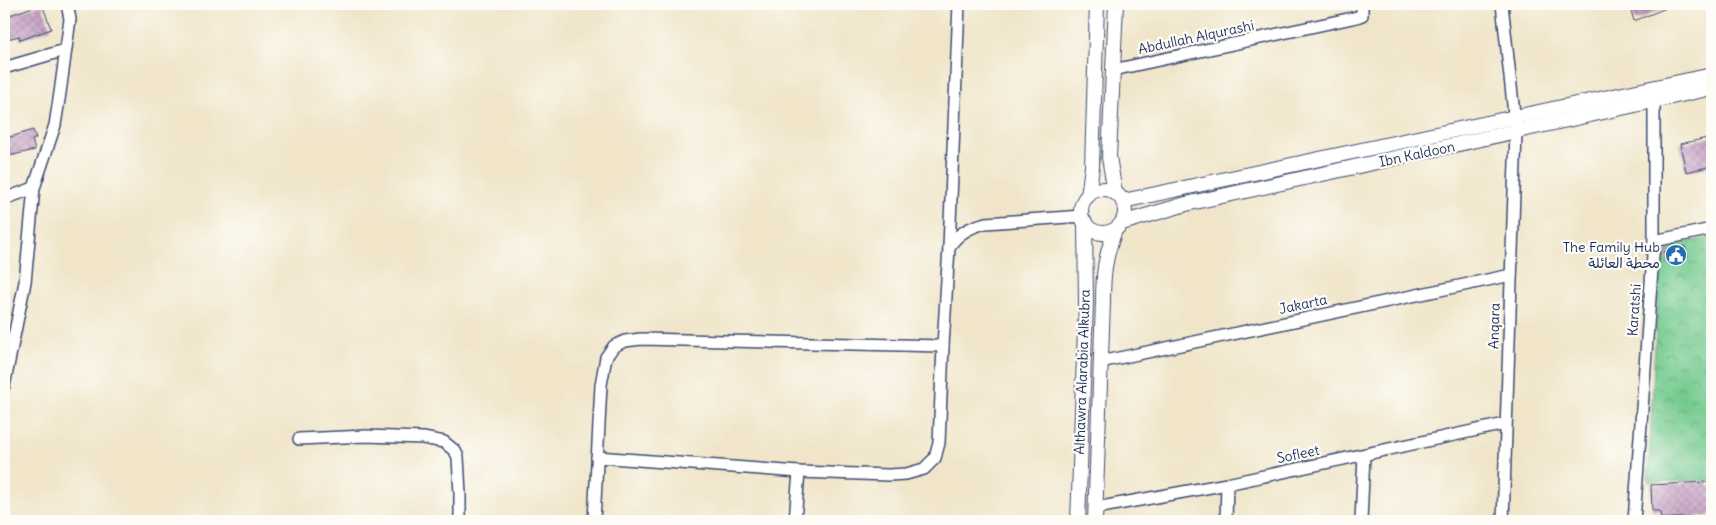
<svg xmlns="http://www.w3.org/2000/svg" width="1716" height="525" viewBox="0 0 1716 525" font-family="Delius,'Playpen Sans Arabic',sans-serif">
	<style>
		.park { fill: url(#park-crowns); stroke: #477c76 }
		.building { fill: url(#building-cross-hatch) }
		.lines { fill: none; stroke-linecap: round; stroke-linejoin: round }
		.minor-casing { stroke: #3b4a6e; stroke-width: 14 }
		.tertiary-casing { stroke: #3b4a6e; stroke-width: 16 }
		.minor { stroke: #fff; stroke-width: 11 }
		.tertiary { stroke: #fff; stroke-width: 14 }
		.labels { text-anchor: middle; stroke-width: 4.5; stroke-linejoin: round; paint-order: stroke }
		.street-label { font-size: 14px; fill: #1b2f5e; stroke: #fdfcf7 }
		.poi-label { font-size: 14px; fill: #1b2f5e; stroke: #fdfcf7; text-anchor: end }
	</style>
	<defs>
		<pattern id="park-crowns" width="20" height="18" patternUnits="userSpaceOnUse" patternTransform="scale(1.25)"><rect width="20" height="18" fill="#73ca8f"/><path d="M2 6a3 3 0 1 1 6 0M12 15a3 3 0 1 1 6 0" fill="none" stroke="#5ea478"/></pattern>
		<pattern id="building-cross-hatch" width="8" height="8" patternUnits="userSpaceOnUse" patternTransform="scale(1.25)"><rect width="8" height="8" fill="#c39bc1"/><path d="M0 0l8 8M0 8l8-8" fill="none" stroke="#9e7fa0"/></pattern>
	</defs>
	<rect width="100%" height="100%" fill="#fdfcf7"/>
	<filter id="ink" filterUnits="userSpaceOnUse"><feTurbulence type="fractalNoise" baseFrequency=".02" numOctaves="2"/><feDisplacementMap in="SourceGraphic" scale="10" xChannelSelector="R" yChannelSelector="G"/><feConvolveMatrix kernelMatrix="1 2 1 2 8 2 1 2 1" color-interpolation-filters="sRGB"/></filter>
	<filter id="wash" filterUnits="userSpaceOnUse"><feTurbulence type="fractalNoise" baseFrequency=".0096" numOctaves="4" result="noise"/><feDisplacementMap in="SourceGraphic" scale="20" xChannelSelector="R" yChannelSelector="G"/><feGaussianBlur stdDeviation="1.12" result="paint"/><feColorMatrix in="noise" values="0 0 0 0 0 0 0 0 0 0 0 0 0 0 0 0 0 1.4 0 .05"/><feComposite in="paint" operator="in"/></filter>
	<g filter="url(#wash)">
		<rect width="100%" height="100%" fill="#f0e5c9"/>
		<!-- park -->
		<polygon class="park" points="1712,237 1712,480 1648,482 1660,248"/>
		<g id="blocks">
			<!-- building -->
			<g class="building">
				<polygon points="42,4 51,29 20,40 19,36 4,40 4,17"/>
				<polygon points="1629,4 1676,4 1634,21"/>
				<polygon points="33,130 36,138 32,140 35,150 4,157 4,139"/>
				<polygon points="1712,137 1712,166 1686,172 1680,144"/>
				<polygon points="1685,246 1688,257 1668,263 1664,252"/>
				<polygon points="1707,482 1712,488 1712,513 1709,516 1661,519 1660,511 1652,511 1651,485"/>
			</g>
		</g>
	</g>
	<g filter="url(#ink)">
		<use href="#blocks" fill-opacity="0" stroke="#3b4a6e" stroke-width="1"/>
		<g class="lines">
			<!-- minor casing -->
			<g class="minor-casing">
				<g id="minor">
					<polyline points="1502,4 1516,132 1503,521"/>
					<polyline points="4,68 65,50"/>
					<polyline points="1113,70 1357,17 1362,15 1362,4"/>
					<polyline points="4,199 34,188"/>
					<polyline points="1654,241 1712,229"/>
					<polyline points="949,247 959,4"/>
					<polyline points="1100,362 1511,275"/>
					<polyline points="4,386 25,282 34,188 55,125 60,93 70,19 67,4"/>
					<polyline points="299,439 366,436 423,438 444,442 455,451 458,457 460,494 460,521"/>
					<path d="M597 457 799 472 889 475 906 474 924 469 935 458 939 443 943 346 949 247C958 233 970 227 986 223L1082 216"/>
					<polyline points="1096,508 1227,484 1505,424"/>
					<polyline points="594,521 601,385 606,357 614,346 625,341 641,339 943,346"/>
					<polyline points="795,521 799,472"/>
					<polyline points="1226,521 1227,484"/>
					<polyline points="1361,521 1364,455"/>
					<polyline points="1634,521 1654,241 1654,94"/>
				</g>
			</g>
			<!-- tertiary casing -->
			<g class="tertiary-casing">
				<g id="tertiary">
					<circle cx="1103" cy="211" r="22"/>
					<polyline points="1115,193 1109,157 1116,4"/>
					<polyline points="1088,196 1092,167 1097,4"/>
					<polyline points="1123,201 1712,75"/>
					<polyline points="1122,223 1186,204 1712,88"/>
					<polyline points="1078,521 1086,302 1085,222"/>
					<path d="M1095 521 1103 302C1103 273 1105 258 1115 230"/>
				</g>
			</g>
			<!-- minor -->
			<use href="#minor" class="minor"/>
			<!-- tertiary -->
			<use href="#tertiary" class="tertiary"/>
		</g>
	</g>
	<!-- icons -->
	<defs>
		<g id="civic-disc" transform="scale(1.125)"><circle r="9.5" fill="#1f6fb2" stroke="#fdfcf7"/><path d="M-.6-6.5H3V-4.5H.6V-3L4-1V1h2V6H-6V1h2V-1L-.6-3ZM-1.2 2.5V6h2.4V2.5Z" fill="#fff"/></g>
	</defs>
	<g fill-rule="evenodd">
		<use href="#civic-disc" x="1676" y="255"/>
	</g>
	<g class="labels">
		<!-- street labels -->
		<g class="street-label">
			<text transform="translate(1196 37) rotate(-12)" y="5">Abdullah Alqurashi</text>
			<text transform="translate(1417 154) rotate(-12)" y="5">Ibn Kaldoon</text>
			<text transform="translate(1303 304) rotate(-12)" y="5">Jakarta</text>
			<text transform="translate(1634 310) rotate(-86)" y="5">Karatshi</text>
			<text transform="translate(1494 326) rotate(-88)" y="5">Anqara</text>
			<text transform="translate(1082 372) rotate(-88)" y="5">Althawra Alarabia Alkubra</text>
			<text transform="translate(1298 454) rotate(-12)" y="5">Sofleet</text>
		</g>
		<!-- poi labels -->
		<g class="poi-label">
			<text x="1660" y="252">The Family Hub<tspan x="1660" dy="16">محطة العائلة</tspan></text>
		</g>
	</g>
	<!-- margin -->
	<rect width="1716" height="525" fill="none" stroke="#fdfcf7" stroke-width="20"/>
</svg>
